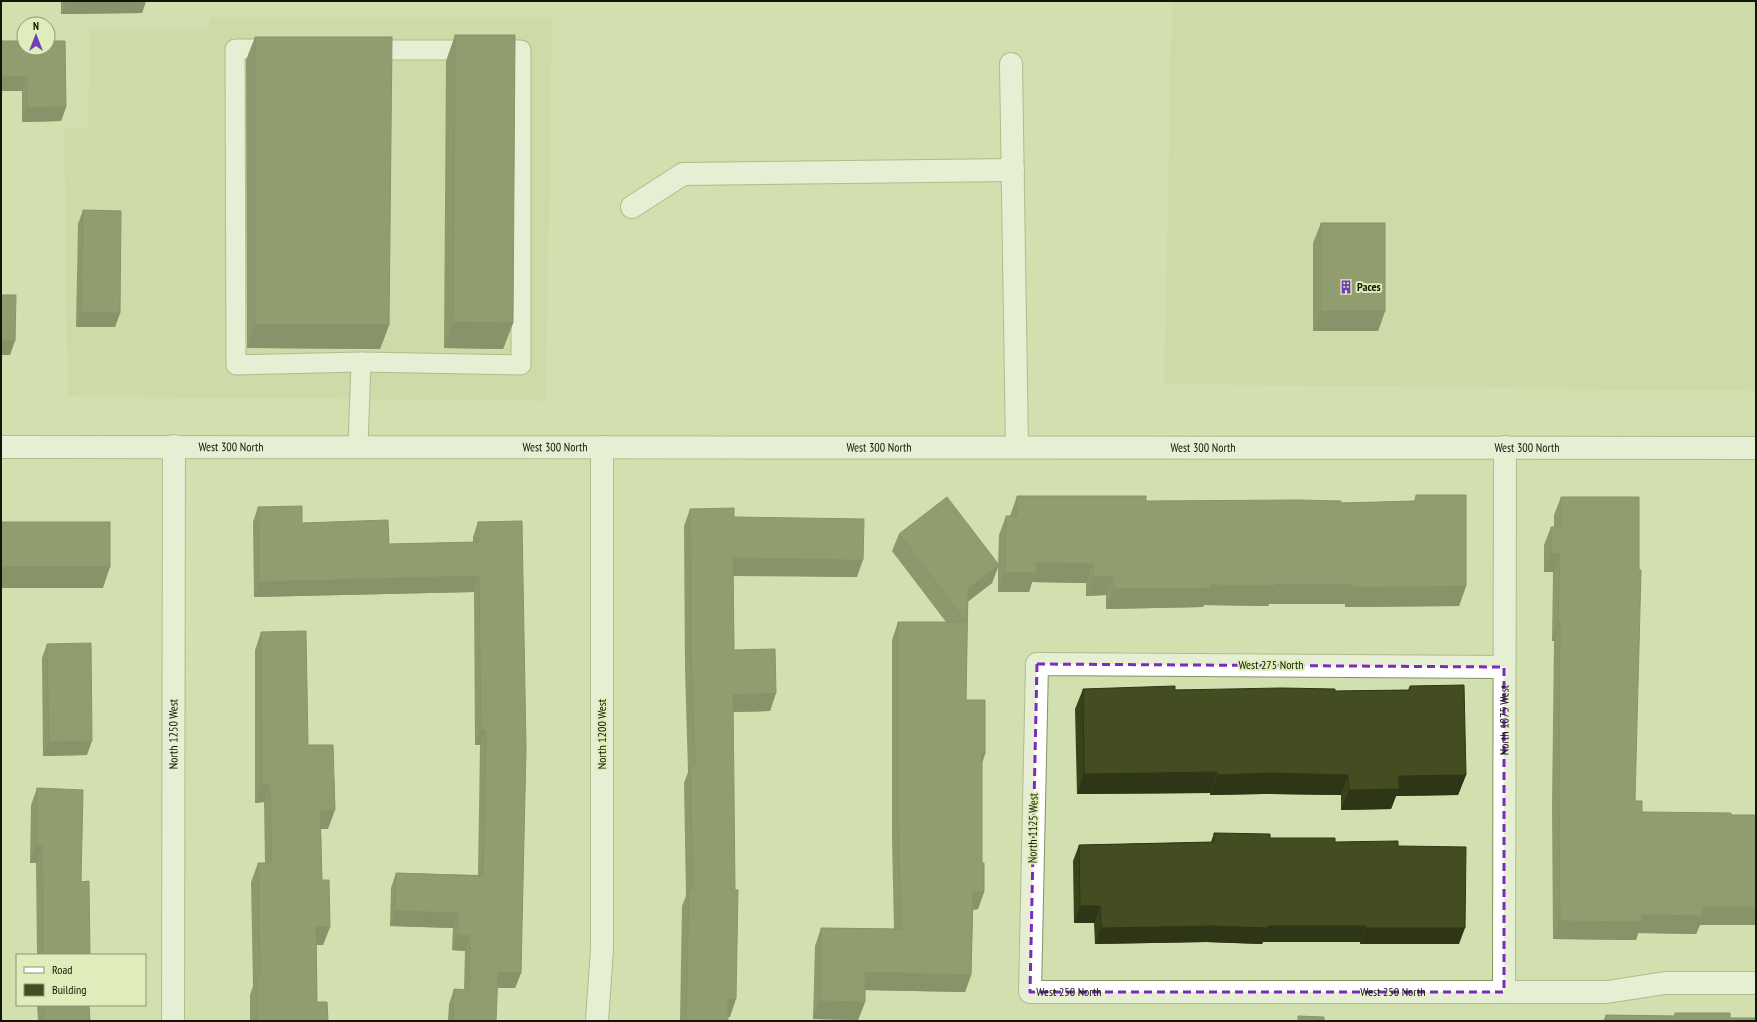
<svg xmlns="http://www.w3.org/2000/svg" width="1757" height="1022" viewBox="0 0 1757 1022" font-family="'PT Sans Narrow',sans-serif">
	<style>
		.built { fill: #c5d59d }
		.lines { fill: none; stroke-linecap: round; stroke-linejoin: round }
		.lane-casing { stroke: #859162; stroke-width: 21 }
		.street-casing { stroke: #859162; stroke-width: 24 }
		.secondary-casing { stroke: #859162; stroke-width: 24 }
		.lane { stroke: #fff; stroke-width: 19 }
		.street { stroke: #fff; stroke-width: 22 }
		.secondary { stroke: #fff; stroke-width: 22 }
		.wall { fill: #3a421c }
		.shaded-wall { fill: #2f3617 }
		.building { fill: #434d21; stroke: #2f3617 }
		.marked { fill: none; stroke: #7b2cbf; stroke-width: 3; stroke-dasharray: 8 5; stroke-linejoin: round }
		.labels { text-anchor: middle; stroke-width: 4; stroke-linejoin: round; paint-order: stroke }
		.poi-label { font-size: 12px; font-weight: bold; fill: #121605; stroke: #deedba; text-anchor: start }
		.street-label { font-size: 12px; fill: #121605; stroke: #deedba }
	</style>
	<rect width="100%" height="100%" fill="#d1e0ae"/>
	<!-- built -->
	<g class="built">
		<polygon points="1172,1 1756,1 1756,391 1164,384"/>
		<polygon points="209,17 552,17 546,401 68,396 64,129 88,127 90,29 209,29"/>
	</g>
	<g class="lines">
		<!-- lane casing -->
		<g class="lane-casing">
			<g id="lane">
				<polyline points="276,49 235,49 236,365 361,362"/>
				<polyline points="358,447 361,362 521,365 521,50 367,50"/>
			</g>
		</g>
		<!-- street casing -->
		<g class="street-casing">
			<g id="street">
				<polyline points="1011,64 1017,447"/>
				<polyline points="632,207 683,174 1013,170"/>
				<path id="s1" d="M1504 667 1037 664 1030 992H1607L1665 983H1756"/>
				<path id="s2" d="M1504 992 1505 447"/>
				<path id="s3" d="M173 1021 174 446"/>
				<polyline points="597,1021 602,949 602,447"/>
			</g>
		</g>
		<!-- secondary casing -->
		<g class="secondary-casing">
			<g id="secondary">
				<path id="s4" d="M1 447 1756 448"/>
			</g>
		</g>
		<!-- lane -->
		<use href="#lane" class="lane"/>
		<!-- street -->
		<use href="#street" class="street"/>
		<!-- secondary -->
		<use href="#secondary" class="secondary"/>
	</g>
	<!-- wall -->
	<g class="wall">
		<polygon points="61,1 146,1 142,13 61,14"/>
		<polygon points="455,35 513,323 503,349 444,348 446,61"/>
		<polygon points="255,37 389,325 380,349 247,348 246,60"/>
		<polygon points="1,41 66,107 61,121 22,122 22,91 1,91"/>
		<polygon points="83,210 120,313 115,327 76,327 78,224"/>
		<polygon points="1321,223 1385,311 1378,331 1313,331 1313,243"/>
		<polygon points="1416,495 1466,586 1459,606 1345,607 1345,604 1269,604 1268,606 1204,605 1203,607 1106,609 1106,595 1086,596 1086,583 1032,582 1029,592 998,592 998,566 992,583 967,602 966,700 985,754 982,763 982,863 984,892 978,909 973,910 971,975 965,992 865,990 865,1002 858,1020 813,1019 815,946 821,928 894,929 892,839 892,640 898,622 946,622 892,551 899,534 998,565 999,535 1006,516 1010,516 1017,496 1146,501 1341,503 1414,501"/>
		<polygon points="1561,497 1635,801 1642,812 1731,815 1756,815 1756,925 1700,925 1696,934 1638,933 1636,940 1553,939 1552,805 1554,641 1552,641 1553,572 1544,572 1544,545 1551,527 1554,527 1554,515"/>
		<polygon points="258,507 302,523 389,544 473,542 473,537 478,522 521,973 515,988 497,988 496,1021 448,1021 449,1004 454,989 464,990 465,951 452,950 453,928 390,926 391,888 396,873 478,875 480,745 475,745 474,592 254,597 253,522"/>
		<polygon points="690,509 734,517 857,577 733,576 734,650 776,693 770,711 733,712 730,1017 728,1016 728,1021 680,1021 682,906 686,896 684,783 688,772 685,669 684,526"/>
		<polygon points="261,632 308,745 328,829 321,829 322,880 330,927 323,945 316,945 317,1002 328,1021 250,1021 250,995 253,986 251,882 258,863 265,863 264,802 255,803 255,650"/>
		<polygon points="47,644 87,755 43,756 42,658"/>
		<polygon points="1410,686 1466,775 1458,795 1396,796 1391,809 1341,810 1341,795 1263,794 1210,795 1210,793 1077,794 1075,709 1083,689 1335,691 1408,690"/>
		<polygon points="37,788 81,882 90,955 37,955 36,863 30,863 31,805"/>
		<polygon points="1214,833 1270,838 1398,846 1459,944 1360,944 1360,942 1263,942 1262,944 1206,942 1095,944 1094,923 1074,923 1073,861 1079,845 1211,842"/>
		<polygon points="37,1005 89,1005 90,1021 38,1021"/>
		<polygon points="1675,1013 1730,1018 1756,1021 1603,1021 1606,1015 1674,1016"/>
	</g>
	<!-- shaded-wall -->
	<g class="shaded-wall">
		<polygon points="66,1 146,1 142,13 61,14"/>
		<polygon points="1,77 27,77 22,91 1,91"/>
		<polygon points="66,107 61,121 22,122 27,108"/>
		<polygon points="1321,311 1385,311 1378,331 1313,331"/>
		<polygon points="81,313 120,313 115,327 76,327"/>
		<polygon points="453,322 513,323 503,349 444,348"/>
		<polygon points="255,325 389,325 380,349 247,348"/>
		<polygon points="1,341 15,341 10,355 1,355"/>
		<polygon points="1551,554 1560,554 1553,572 1544,572"/>
		<polygon points="733,558 863,560 857,577 727,575"/>
		<polygon points="1036,563 1093,564 1086,583 1032,582 1029,592 998,592 1005,573"/>
		<polygon points="999,565 992,583 961,607 968,589"/>
		<polygon points="1,567 110,567 103,588 1,588"/>
		<polygon points="479,576 474,592 254,597 259,582"/>
		<polygon points="1113,576 1106,595 1086,596 1093,577"/>
		<polygon points="1275,584 1352,585 1345,604 1269,604 1268,606 1204,605 1203,607 1106,609 1113,589 1210,585"/>
		<polygon points="1466,586 1459,606 1345,607 1352,588"/>
		<polygon points="1558,622 1560,622 1554,641 1552,641"/>
		<polygon points="776,693 770,711 726,712 733,695"/>
		<polygon points="481,730 486,730 480,745 475,745"/>
		<polygon points="92,741 87,755 43,756 49,742"/>
		<polygon points="982,754 985,754 979,772"/>
		<polygon points="1217,772 1210,793 1077,794 1084,774"/>
		<polygon points="1271,773 1348,775 1341,795 1263,794 1210,795 1217,775"/>
		<polygon points="1466,775 1458,795 1396,796 1391,809 1341,810 1349,790 1399,776"/>
		<polygon points="270,784 264,802 255,803 262,785"/>
		<polygon points="335,810 328,829 314,829 320,811"/>
		<polygon points="36,846 42,846 36,863 30,863"/>
		<polygon points="973,892 984,892 978,909 967,910"/>
		<polygon points="1080,906 1100,906 1094,923 1074,923"/>
		<polygon points="1703,907 1756,907 1756,925 1700,925 1696,934 1638,933 1636,940 1553,939 1560,921 1642,915"/>
		<polygon points="395,911 458,913 453,928 390,926"/>
		<polygon points="1212,926 1366,926 1360,942 1263,942 1262,944 1206,942 1095,944 1101,928"/>
		<polygon points="316,927 330,927 323,945 309,945"/>
		<polygon points="1366,928 1465,928 1459,944 1360,944"/>
		<polygon points="458,935 470,936 465,951 452,950"/>
		<polygon points="498,972 521,973 515,988 493,987"/>
		<polygon points="865,972 971,975 965,992 859,990"/>
		<polygon points="728,999 736,999 730,1017 722,1016"/>
		<polygon points="820,1001 865,1002 858,1020 813,1019"/>
	</g>
	<!-- building -->
	<g class="building">
		<polygon points="455,35 515,35 513,323 453,322"/>
		<polygon points="255,37 392,37 389,325 255,325"/>
		<polygon points="1,41 24,41 24,48 48,48 48,41 65,41 66,107 27,108 27,77 1,77"/>
		<polygon points="83,210 121,211 120,313 81,313"/>
		<rect x="1321" y="223" width="64" height="88"/>
		<polygon points="1,295 16,295 15,341 1,341"/>
		<polygon points="1416,495 1466,495 1466,586 1352,588 1352,585 1275,584 1275,586 1210,585 1210,588 1113,589 1113,576 1093,577 1093,564 1036,563 1036,573 1005,573 1006,516 1017,516 1017,496 1146,496 1146,501 1299,500 1341,501 1341,503 1416,501"/>
		<polygon points="947,497 999,565 968,589 966,700 985,700 985,754 982,754 982,863 984,863 984,892 973,892 971,975 865,972 865,1002 820,1001 821,928 901,929 898,821 898,622 966,622 899,534"/>
		<polygon points="1561,497 1639,497 1639,570 1641,570 1635,801 1642,801 1642,812 1731,813 1731,815 1756,815 1756,907 1703,907 1703,916 1642,915 1642,922 1560,921 1559,787 1560,622 1558,622 1560,554 1551,554 1551,527 1561,527"/>
		<polygon points="302,506 302,523 388,520 389,544 479,542 478,522 522,521 526,749 521,973 498,972 496,1021 453,1021 454,989 469,990 470,936 458,935 458,913 395,911 396,873 483,876 486,730 481,730 479,576 259,582 258,507"/>
		<polygon points="734,508 734,517 864,519 863,560 733,558 734,650 775,649 776,693 733,695 735,890 738,890 736,999 728,999 728,1021 686,1021 689,889 693,889 690,765 695,765 691,651 690,509"/>
		<rect x="1" y="522" width="109" height="45"/>
		<polygon points="306,631 308,745 333,745 335,810 320,811 322,880 329,880 330,927 316,927 317,1002 327,1002 328,1021 257,1021 257,977 260,977 258,863 272,863 270,784 262,785 261,632"/>
		<polygon points="91,643 92,741 49,742 47,644"/>
		<polygon points="1464,685 1466,775 1399,776 1399,789 1349,790 1348,775 1271,773 1217,775 1217,772 1084,774 1083,689 1175,686 1175,690 1282,688 1335,689 1335,691 1410,690 1410,686"/>
		<polygon points="37,788 83,790 81,882 89,881 90,955 43,955 42,846 36,846"/>
		<polygon points="1214,833 1270,834 1270,838 1335,838 1335,842 1398,841 1398,846 1466,847 1465,928 1366,928 1366,926 1268,926 1268,928 1212,926 1101,928 1100,906 1080,906 1079,845 1214,842"/>
		<polygon points="44,1005 89,1005 90,1021 44,1021"/>
		<polygon points="1675,1013 1730,1013 1730,1018 1756,1018 1756,1021 1606,1021 1606,1015 1675,1016"/>
		<polygon points="1298,1016 1324,1017 1324,1021 1354,1021 1298,1021"/>
	</g>
	<!-- marked area -->
	<path d="M0 0H1757V1022H0ZM1037 664 1504 667V992H1030Z" fill="#d1e0ae" fill-opacity=".55" fill-rule="evenodd"/>
	<path class="marked" d="M1037 664 1504 667V992H1030Z"/>
	<!-- icons -->
	<defs>
		<g id="building-bare" transform="scale(1.08)"><path d="M-4-6H4V6H1V3H-1V6H-4ZM-2.5-4.3h1.7v1.8h-1.7ZM.8-4.3h1.7v1.8H.8ZM-2.5-1h1.7V.8h-1.7ZM.8-1h1.7V.8H.8Z" fill="#733db4" stroke="#deedba" stroke-width="2.5" paint-order="stroke"/></g>
	</defs>
	<g fill-rule="evenodd">
		<use href="#building-bare" x="1346" y="287"/>
	</g>
	<g class="labels">
		<!-- poi labels -->
		<g class="poi-label">
			<text x="1357" y="291">Paces</text>
		</g>
		<!-- street labels -->
		<g class="street-label">
			<text dy="4" stroke="none"><textPath href="#s4" startOffset="230">West 300 North</textPath></text>
			<text dy="4" stroke="none"><textPath href="#s4" startOffset="554">West 300 North</textPath></text>
			<text dy="4" stroke="none"><textPath href="#s4" startOffset="878">West 300 North</textPath></text>
			<text dy="4" stroke="none"><textPath href="#s4" startOffset="1202">West 300 North</textPath></text>
			<text dy="4" stroke="none"><textPath href="#s4" startOffset="1526">West 300 North</textPath></text>
			<text x="1271" y="669">West 275 North</text>
			<text dy="4" stroke="none"><textPath href="#s2" startOffset="272">North 1075 West</textPath></text>
			<text dy="4" stroke="none"><textPath href="#s3" startOffset="287">North 1250 West</textPath></text>
			<text transform="translate(602 734) rotate(-90)" y="4">North 1200 West</text>
			<text transform="translate(1033 828) rotate(-89)" y="4">North 1125 West</text>
			<text dy="4" stroke="none"><textPath href="#s1" startOffset="834">West 250 North</textPath></text>
			<text dy="4" stroke="none"><textPath href="#s1" startOffset="1158">West 250 North</textPath></text>
		</g>
	</g>
	<!-- border -->
	<rect width="1757" height="1022" fill="none" stroke="#121605" stroke-width="4"/>
	<!-- legend -->
	<rect x="16" y="954" width="130" height="52" fill="#deedba" stroke="#8c9772"/>
	<rect x="24" y="967" width="20" height="6" fill="#ffffff" stroke="#8c9772"/>
	<text x="52" y="974" font-size="12" fill="#121605">Road</text>
	<rect x="24" y="984" width="20" height="12" fill="#434d21" stroke="#8c9772"/>
	<text x="52" y="994" font-size="12" fill="#121605">Building</text>
	<!-- north arrow -->
	<g transform="translate(36 36)"><circle r="19" fill="#deedba" stroke="#8c9772"/>
	<path d="M0-3L7 15L0 10L-7 15Z" fill="#733db4"/>
	<text y="-6" font-size="11" font-weight="bold" text-anchor="middle" fill="#121605">N</text>
	</g>
</svg>
